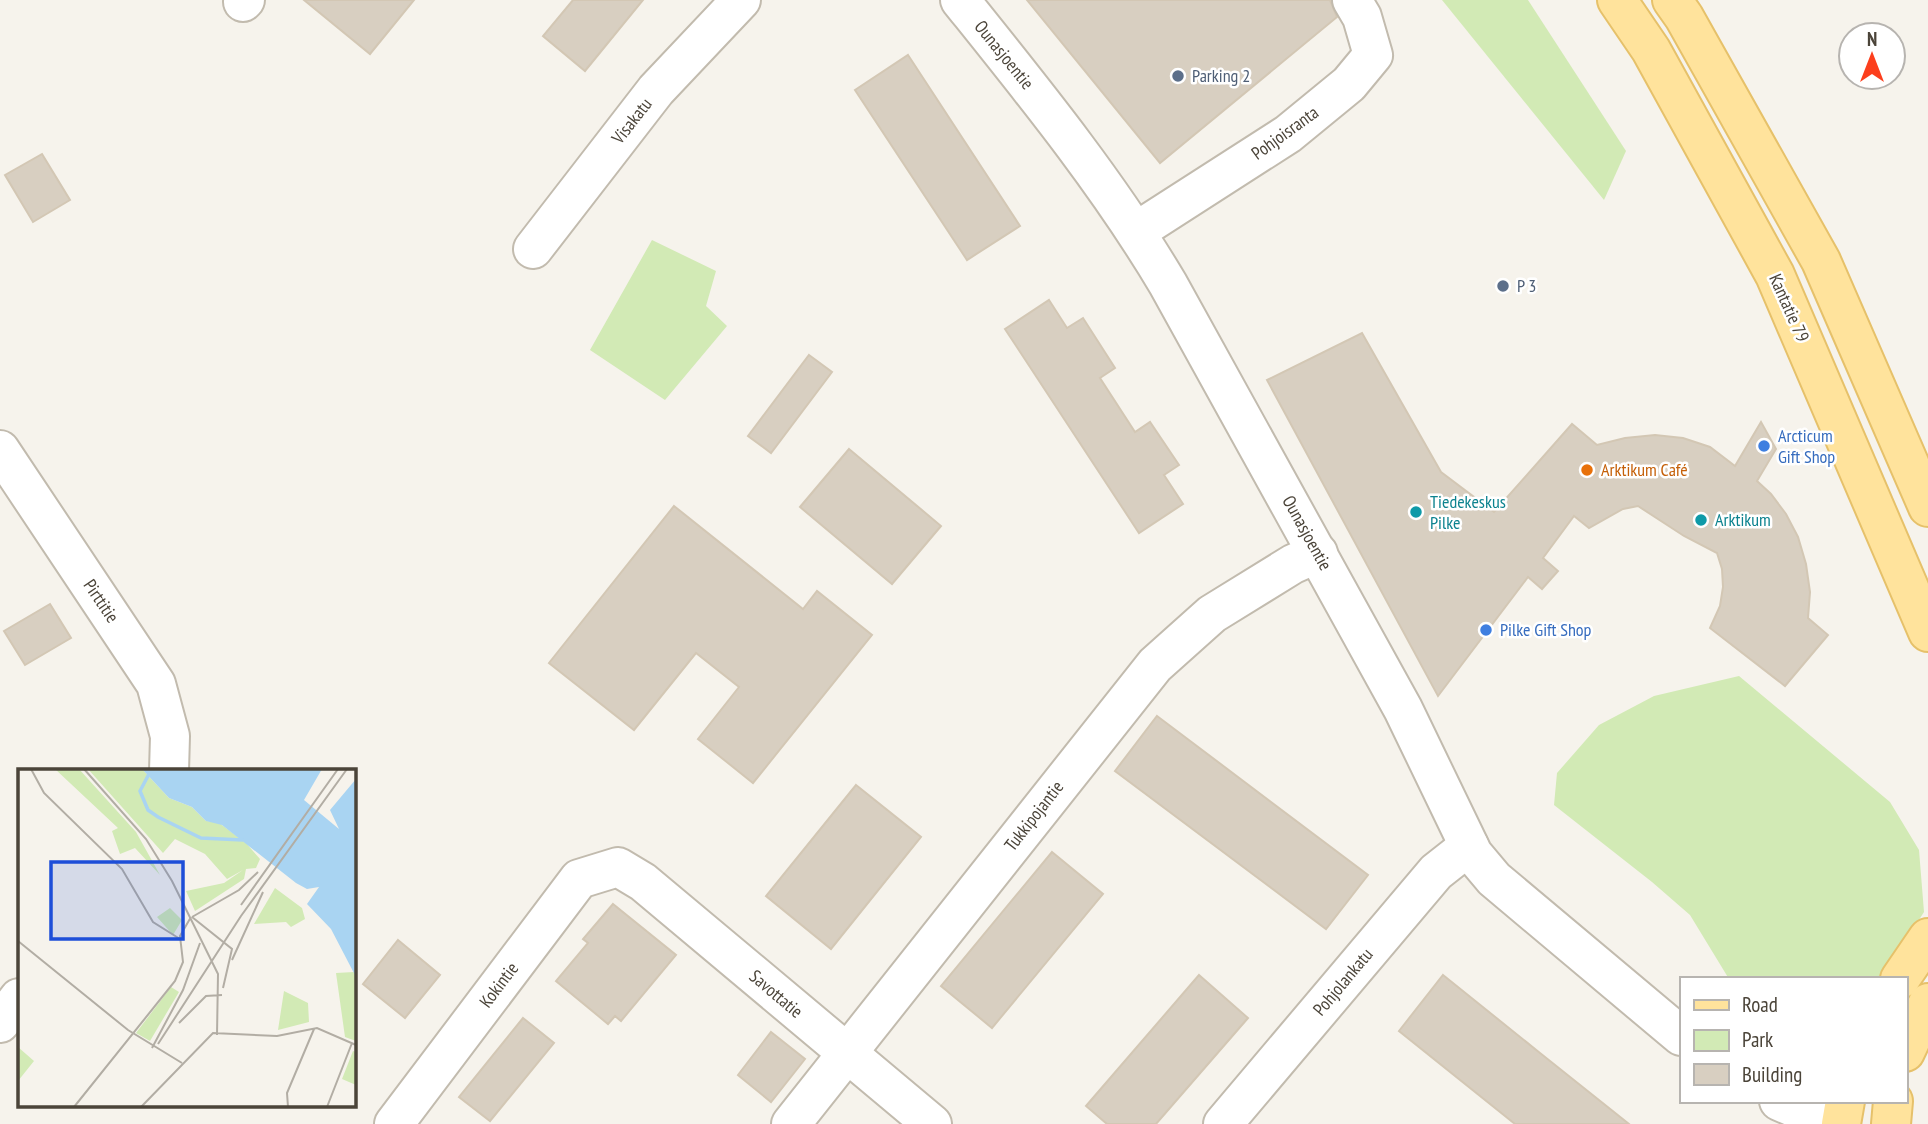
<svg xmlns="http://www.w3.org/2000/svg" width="1928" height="1124" viewBox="0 0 1928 1124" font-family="'PT Sans Narrow',sans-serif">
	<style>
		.green { fill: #d2eab5 }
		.building { fill: #d8cfc1; stroke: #d3c7b4; stroke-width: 2 }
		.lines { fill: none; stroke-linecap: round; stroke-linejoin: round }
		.minor-casing { stroke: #c2bbae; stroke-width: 42 }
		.major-casing { stroke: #e6c16a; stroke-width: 42 }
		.minor { stroke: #fff; stroke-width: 38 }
		.major { stroke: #ffe39c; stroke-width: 38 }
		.service-dot { fill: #5c6f8a; stroke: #fff; stroke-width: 2.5 }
		.shop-dot { fill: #3f7fe0; stroke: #fff; stroke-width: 2.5 }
		.food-dot { fill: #e8710a; stroke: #fff; stroke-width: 2.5 }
		.culture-dot { fill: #0f9aa8; stroke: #fff; stroke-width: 2.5 }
		.labels { text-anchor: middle; stroke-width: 5; stroke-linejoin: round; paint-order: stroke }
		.street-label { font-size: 18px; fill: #4b4439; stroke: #fff }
		.service-label { font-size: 18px; fill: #4e5e75; stroke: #fff; text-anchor: start }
		.shop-label { font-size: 18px; fill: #366cbe; stroke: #fff; text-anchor: start }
		.food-label { font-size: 18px; fill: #c56008; stroke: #fff; text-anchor: start }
		.culture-label { font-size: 18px; fill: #0d838f; stroke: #fff; text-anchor: start }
		.inset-river { fill: none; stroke: #a9d4f2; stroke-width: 3.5 }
		.inset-road { fill: none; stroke: #b2ada4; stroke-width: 2 }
		.view { fill: #1d4ed8; fill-opacity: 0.15; stroke: #1d4ed8; stroke-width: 3.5 }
		.inset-edge { fill: none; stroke: #4b4439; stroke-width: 3.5 }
	</style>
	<rect width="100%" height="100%" fill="#f6f3ec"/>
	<!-- green -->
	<g class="green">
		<polygon points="1442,0 1528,0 1626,151 1604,200"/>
		<polygon points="652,240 716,271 706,306 727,326 665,400 590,350"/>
		<polygon points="1739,676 1890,802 1919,850 1924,912 1881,979 1729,979 1690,915 1652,882 1554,805 1557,773 1599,725 1654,696"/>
	</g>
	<!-- building -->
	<g class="building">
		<polygon points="304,0 414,0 370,54"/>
		<polygon points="573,0 643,0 585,71 543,36"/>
		<polygon points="1027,0 1330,0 1337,17 1160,163"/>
		<polygon points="908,55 1020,226 967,260 855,90"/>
		<polygon points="42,154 70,200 33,222 5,175"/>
		<polygon points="1049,300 1067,328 1083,318 1115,368 1100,378 1135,432 1150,422 1179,465 1164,475 1183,504 1139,533 1005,329"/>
		<polygon points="1362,333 1441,472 1494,512 1572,424 1597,445 1625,438 1655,435 1683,438 1710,447 1735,466 1761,422 1776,449 1757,481 1771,494 1786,514 1798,537 1806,564 1810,592 1808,618 1828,635 1785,686 1710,628 1720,606 1723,587 1722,569 1717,553 1684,536 1638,506 1623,509 1589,528 1574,516 1543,558 1558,571 1542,589 1528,577 1438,696 1267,380"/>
		<polygon points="809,355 832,372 771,453 748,436"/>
		<polygon points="849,449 941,526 892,584 800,507"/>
		<polygon points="674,506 803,609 817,591 872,635 753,783 698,739 739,687 696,653 634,730 549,663"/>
		<polygon points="50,604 71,638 25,665 4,631"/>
		<polygon points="1157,716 1368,875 1326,929 1115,771"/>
		<polygon points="856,785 921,837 831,949 766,896"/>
		<polygon points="1052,852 1103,894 992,1028 941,986"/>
		<polygon points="613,904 676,955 621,1021 615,1016 608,1024 556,981 588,943 583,939"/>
		<polygon points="398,940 440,975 405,1018 363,984"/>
		<polygon points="1199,975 1248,1018 1156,1124 1107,1124 1086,1106"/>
		<polygon points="1443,975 1540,1053 1629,1124 1515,1124 1399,1031"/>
		<polygon points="523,1018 554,1043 490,1121 459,1097"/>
		<polygon points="771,1032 805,1059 771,1102 738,1075"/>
	</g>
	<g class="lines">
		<!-- minor casing -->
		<g class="minor-casing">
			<g id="minor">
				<path d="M960 0C1033 91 1108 183 1168 284L1403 709 1473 854 1494 879 1681 1036"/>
				<polyline points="243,2 245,0"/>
				<polyline points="1137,231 1288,134 1349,84 1373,55 1362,17 1352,0"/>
				<polyline points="533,249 656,90 741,0"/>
				<polyline points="0,450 156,684 170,736 169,771"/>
				<polyline points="0,1023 19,998"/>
				<polyline points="1779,1101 1816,1117 1840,1124"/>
				<polyline points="394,1124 579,879 618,867 643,882 932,1124"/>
				<polyline points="791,1124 1155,665 1212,614 1293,564 1318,553"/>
				<polyline points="1223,1124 1436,872 1469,846"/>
			</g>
		</g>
		<!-- major casing -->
		<g class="major-casing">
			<g id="major">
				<polyline points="1617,0 1651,50 1775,275 1928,632"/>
				<polyline points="1672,0 1684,17 1821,261 1928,507"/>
				<polyline points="1900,979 1928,938"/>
				<polyline points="1905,1052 1928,1003"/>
				<polyline points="1841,1124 1845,1101"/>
				<polyline points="1891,1124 1893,1101"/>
			</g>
		</g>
		<!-- minor -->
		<use href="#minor" class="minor"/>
		<!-- major -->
		<use href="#major" class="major"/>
	</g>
	<!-- markers -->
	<g class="service-dot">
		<circle cx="1178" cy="76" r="7"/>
		<circle cx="1503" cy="286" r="7"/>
	</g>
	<g class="shop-dot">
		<circle cx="1764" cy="446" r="7"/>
		<circle cx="1486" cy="630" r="7"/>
	</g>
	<circle class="food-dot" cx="1587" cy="470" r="7"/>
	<g class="culture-dot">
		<circle cx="1416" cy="512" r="7"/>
		<circle cx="1701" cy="520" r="7"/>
	</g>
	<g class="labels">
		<!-- street labels -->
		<g class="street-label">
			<text transform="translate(1004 55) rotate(51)" y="6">Ounasjoentie</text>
			<text transform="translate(632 121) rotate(-52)" y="6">Visakatu</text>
			<text transform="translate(1285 133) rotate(-36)" y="6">Pohjoisranta</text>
			<text transform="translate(1789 308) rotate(66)" y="6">Kantatie 79</text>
			<text transform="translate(1307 533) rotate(61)" y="6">Ounasjoentie</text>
			<text transform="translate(101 601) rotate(56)" y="6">Pirttitie</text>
			<text transform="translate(1034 816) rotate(-52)" y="6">Tukkipojantie</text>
			<text transform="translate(1343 982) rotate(-50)" y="6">Pohjolankatu</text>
			<text transform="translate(499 985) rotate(-53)" y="6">Kokintie</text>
			<text transform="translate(776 994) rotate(40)" y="6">Savottatie</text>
		</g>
		<!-- service labels -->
		<g class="service-label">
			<text x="1192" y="82">Parking 2</text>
			<text x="1517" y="292">P 3</text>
		</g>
		<!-- shop labels -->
		<g class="shop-label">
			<text x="1778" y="442">Arcticum<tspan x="1778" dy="21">Gift Shop</tspan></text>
			<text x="1500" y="636">Pilke Gift Shop</text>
		</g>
		<!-- food labels -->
		<g class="food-label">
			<text x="1601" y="476">Arktikum Café</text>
		</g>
		<!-- culture labels -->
		<g class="culture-label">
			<text x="1430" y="508">Tiedekeskus<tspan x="1430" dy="21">Pilke</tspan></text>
			<text x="1715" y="526">Arktikum</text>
		</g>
	</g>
	<!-- overview -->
	<g transform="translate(18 769)">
		<rect width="338" height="338" fill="#f6f3ec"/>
		<path d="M37 0H61L118 63 142 106 117 79 102 85 94 62 100 59ZM70 0H124L151 29 174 38 188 52 200 53 228 74 242 90 238 99 228 100 226 110 177 142 168 122 206 114 225 101 209 110 187 85 157 70 145 84ZM257 119 284 139 287 150 273 158 268 153 236 155ZM152 139 164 151 155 166 139 148ZM336 203 338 208V272L327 268 318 204ZM153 218 161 223 132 272 118 264ZM266 222 290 234 291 253 260 261ZM0 278 16 292 0 312ZM335 282 338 283V316L324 310Z" fill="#d2eab5"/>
		<path d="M124 0H304L286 31 321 60 312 41 338 10V208L313 160 289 135 301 118 289 120 278 114 204 56 188 52 174 38 151 29Z" fill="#a9d4f2"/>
		<path class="inset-river" d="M131 5 122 22 130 41 140 48 183 69 225 71"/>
		<path class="inset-road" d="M13 0 26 24 104 100 135 153 162 170M66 0 128 70 154 112 200 205 199 266M223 136 320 0M174 148 214 180 205 219M174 148 221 121 240 103M0 172 110 261 164 294M214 191 245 123M161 254 188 227 204 226M140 275 223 147 329 0M134 279 165 221 182 174M56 338 157 212 165 193 162 167 173 148M123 338 195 264 259 267 299 259 338 276M270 338 269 324 296 260M309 338 334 274"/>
		<path class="view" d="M33 93H165V170H33Z"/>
		<rect width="338" height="338" class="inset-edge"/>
	</g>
	<!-- legend -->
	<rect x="1680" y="977" width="228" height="126" fill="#ffffff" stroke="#b7b4b0" stroke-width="2"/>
	<rect x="1694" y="1000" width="35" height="10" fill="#ffe39c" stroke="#b7b4b0" stroke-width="2"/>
	<text x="1742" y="1012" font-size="21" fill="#4b4439">Road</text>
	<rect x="1694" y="1030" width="35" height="21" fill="#d2eab5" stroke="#b7b4b0" stroke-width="2"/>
	<text x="1742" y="1047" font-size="21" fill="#4b4439">Park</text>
	<rect x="1694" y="1064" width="35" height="21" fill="#d8cfc1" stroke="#b7b4b0" stroke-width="2"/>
	<text x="1742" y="1082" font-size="21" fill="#4b4439">Building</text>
	<!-- north arrow -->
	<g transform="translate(1872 56)"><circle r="33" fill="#ffffff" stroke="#b7b4b0" stroke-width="2"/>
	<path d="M0-5L12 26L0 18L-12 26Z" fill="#fc3f1d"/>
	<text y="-10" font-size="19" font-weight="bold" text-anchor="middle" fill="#4b4439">N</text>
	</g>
</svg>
